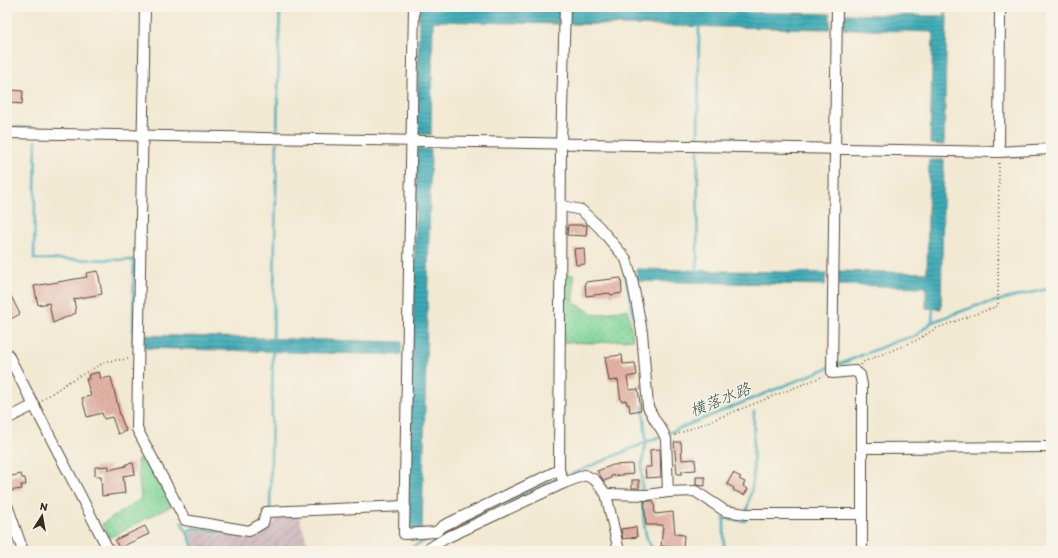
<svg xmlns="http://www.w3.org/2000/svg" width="1058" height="558" viewBox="0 0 1058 558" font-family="Itim,'Klee One',sans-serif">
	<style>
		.industrial { fill: url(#industrial-furrows) }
		.grass { fill: url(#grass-dots); stroke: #5e805c }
		.water { fill: url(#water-rules); stroke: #3b6a6a }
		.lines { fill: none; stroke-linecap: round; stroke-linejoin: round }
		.stream { stroke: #3babb7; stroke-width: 2.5 }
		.building { fill: url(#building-back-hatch) }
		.street-casing { stroke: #564739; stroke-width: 12 }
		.path { stroke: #564739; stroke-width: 1.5; stroke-dasharray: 1 3; stroke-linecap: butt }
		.street { stroke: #fff; stroke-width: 10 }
		.labels { text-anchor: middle; stroke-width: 3; stroke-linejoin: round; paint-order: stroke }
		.water-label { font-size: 16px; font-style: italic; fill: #3b5754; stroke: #f7f3e8 }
	</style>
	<defs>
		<pattern id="industrial-furrows" width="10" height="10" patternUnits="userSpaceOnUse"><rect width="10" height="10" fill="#d2bec2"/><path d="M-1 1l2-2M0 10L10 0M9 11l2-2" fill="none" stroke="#b5a3a6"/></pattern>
		<pattern id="grass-dots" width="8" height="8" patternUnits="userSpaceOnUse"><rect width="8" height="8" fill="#80d599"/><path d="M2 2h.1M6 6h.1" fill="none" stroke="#70b783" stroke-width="1.8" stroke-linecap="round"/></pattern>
		<pattern id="water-rules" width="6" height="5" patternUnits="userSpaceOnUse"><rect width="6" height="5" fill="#3babb7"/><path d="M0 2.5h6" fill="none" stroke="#338b94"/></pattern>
		<pattern id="building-back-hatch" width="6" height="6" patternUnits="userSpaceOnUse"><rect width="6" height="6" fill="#e4b3a6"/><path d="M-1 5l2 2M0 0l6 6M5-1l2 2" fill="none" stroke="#c49a8e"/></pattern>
	</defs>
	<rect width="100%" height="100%" fill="#f7f3e8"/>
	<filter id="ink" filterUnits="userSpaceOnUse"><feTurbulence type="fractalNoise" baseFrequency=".025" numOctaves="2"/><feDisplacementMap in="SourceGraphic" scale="8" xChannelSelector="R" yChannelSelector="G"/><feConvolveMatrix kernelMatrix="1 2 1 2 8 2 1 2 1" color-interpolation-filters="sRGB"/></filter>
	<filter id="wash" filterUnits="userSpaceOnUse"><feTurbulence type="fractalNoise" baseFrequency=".012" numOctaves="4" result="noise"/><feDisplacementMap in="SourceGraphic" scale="16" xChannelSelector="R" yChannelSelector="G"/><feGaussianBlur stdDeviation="0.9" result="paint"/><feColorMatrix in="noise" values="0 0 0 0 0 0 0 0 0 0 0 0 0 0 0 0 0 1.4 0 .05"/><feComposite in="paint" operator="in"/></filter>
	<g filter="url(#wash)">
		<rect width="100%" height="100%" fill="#f2e9d3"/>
		<!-- industrial -->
		<polygon class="industrial" points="298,514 310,551 197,551 189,532 195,530 255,539 274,524 277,515"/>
		<!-- grass -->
		<g class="grass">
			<polygon points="564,273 574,275 574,303 596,315 628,309 633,339 595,343 563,342"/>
			<polygon points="147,456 173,505 109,538 102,524 141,499 137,460"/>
		</g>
		<!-- water -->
		<g class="water">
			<polygon points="419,7 559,9 559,24 433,21 431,135 417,134"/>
			<polygon points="569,9 830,14 830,29 569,24"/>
			<polygon points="843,14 947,16 944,145 930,144 933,32 843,29"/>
			<polygon points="417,149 431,149 422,530 408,529"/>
			<polygon points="929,160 944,160 941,309 926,308 926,287 838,285 838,271 927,273"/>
			<polygon points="636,269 826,273 825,285 637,281"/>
			<polygon points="144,335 402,342 401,355 144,348"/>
		</g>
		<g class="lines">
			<!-- stream -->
			<g class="stream">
				<polyline points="700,12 700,7"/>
				<polyline points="944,18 946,12 946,7"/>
				<polyline points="7,127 33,128"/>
				<polyline points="277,132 280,7"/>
				<polyline points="36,140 34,259 134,260 133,342"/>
				<polyline points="698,142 699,26"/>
				<polyline points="697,270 698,151"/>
				<polyline points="628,274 625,274 634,318"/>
				<polyline points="932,322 933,307"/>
				<polyline points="273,339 277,143"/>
				<polyline points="835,366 897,341 915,336 932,322 976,306 1051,288"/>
				<polyline points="666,434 830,367"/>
				<polyline points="147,461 164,490"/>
				<polyline points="565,477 661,436"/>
				<polyline points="642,493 642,463 646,442 643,406"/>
				<path d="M642 498C644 513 642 545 657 551"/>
				<polyline points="270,509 273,351"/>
				<polyline points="747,511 753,481 754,412"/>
				<polyline points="181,522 187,532"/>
				<polyline points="443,532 536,488 560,479"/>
				<polyline points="247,535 254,536 270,524 270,514"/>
				<polyline points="195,551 187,532 193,528 238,534"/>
				<polyline points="404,551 435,536"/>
				<polyline points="724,551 724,518 745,521 746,516"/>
			</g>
		</g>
		<g id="blocks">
			<!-- building -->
			<g class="building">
				<polygon points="12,90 23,91 22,104 11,103"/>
				<polygon points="568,225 587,225 586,236 567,235"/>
				<polygon points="584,248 585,264 576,265 574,249"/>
				<polygon points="98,271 102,294 74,299 76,313 53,323 49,303 38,305 34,286 87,277 86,273"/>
				<polygon points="621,278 622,293 611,295 610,293 586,296 585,282"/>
				<polygon points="7,288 20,314 7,321"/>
				<polygon points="622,355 623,364 635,363 637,375 627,377 629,390 638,389 641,410 630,412 629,404 627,405 626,400 621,401 618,380 609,381 605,357"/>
				<polygon points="99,372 101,379 111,377 120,415 126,431 118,434 112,417 104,419 102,413 87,417 82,398 91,396 86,379 89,379 88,375"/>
				<polygon points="674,442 681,442 682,460 695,459 696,470 682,471 682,474 677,474"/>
				<polygon points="660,449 661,477 646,478 645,467 651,467 650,450"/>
				<polygon points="133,463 135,474 123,476 125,493 102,496 101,476 95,476 95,467 109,466 109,470 126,466 126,464"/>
				<polygon points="632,464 633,474 611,476 611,478 604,481 597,471 613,465"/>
				<polygon points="733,473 741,477 739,479 745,482 743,486 748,489 744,495 733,490 734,488 727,484"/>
				<polygon points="21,474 22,478 25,478 26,485 21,485 22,489 8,491 7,477"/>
				<polygon points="696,477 705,477 705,486 696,485"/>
				<rect x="632" y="480" width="7" height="8"/>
				<polygon points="644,501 654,501 655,514 673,512 675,534 684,535 683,548 661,546 663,525 646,525"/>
				<polygon points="145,526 149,534 119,548 115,540"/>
				<polygon points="636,527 637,537 623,539 621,529"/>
			</g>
		</g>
	</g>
	<g filter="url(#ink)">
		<use href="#blocks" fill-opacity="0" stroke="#564739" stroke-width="1"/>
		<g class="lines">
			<!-- street casing -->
			<g class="street-casing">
				<g id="street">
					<polyline points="145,7 137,429 185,520 249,531 263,523 266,512 405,506"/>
					<polyline points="414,7 404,534 436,532 443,526 559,470"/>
					<polyline points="837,7 832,373 855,371 860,375 862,385 862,551"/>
					<polyline points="7,133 999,152 1051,149"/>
					<polyline points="999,152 1000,7"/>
					<polyline points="562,206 581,210 599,227 626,259 632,279 642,332 648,407 655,420 663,432 666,439 668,492"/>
					<polyline points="7,353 109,551"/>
					<polyline points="7,419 34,405"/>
					<polyline points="862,448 1051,447"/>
					<polyline points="564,483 559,470 561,144 565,7"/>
					<polyline points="606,494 647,495 668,492 695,491 725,511 746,514 862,514"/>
					<polyline points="7,505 23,551"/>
					<polyline points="425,551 446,538 564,483 585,475 595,480 606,494 619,551"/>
				</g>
			</g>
			<!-- path -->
			<g class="path">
				<polyline points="861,365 863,362 915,341 937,328 998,306 999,160"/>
				<polyline points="42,400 70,381 107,361 129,359"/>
				<polyline points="675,435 824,376"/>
			</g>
			<!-- street -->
			<use href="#street" class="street"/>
		</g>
	</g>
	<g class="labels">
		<!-- water labels -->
		<g class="water-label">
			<text transform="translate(720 399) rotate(-22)" y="6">横落水路</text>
		</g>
	</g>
	<!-- margin -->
	<rect width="1058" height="558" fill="none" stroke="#f7f3e8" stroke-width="24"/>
	<!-- north arrow -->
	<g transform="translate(42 516) rotate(11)" stroke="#f7f3e8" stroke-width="3" paint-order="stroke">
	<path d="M0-3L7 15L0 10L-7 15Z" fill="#3b2a1e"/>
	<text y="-6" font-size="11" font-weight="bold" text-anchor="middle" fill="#3b2a1e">N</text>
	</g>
</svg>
